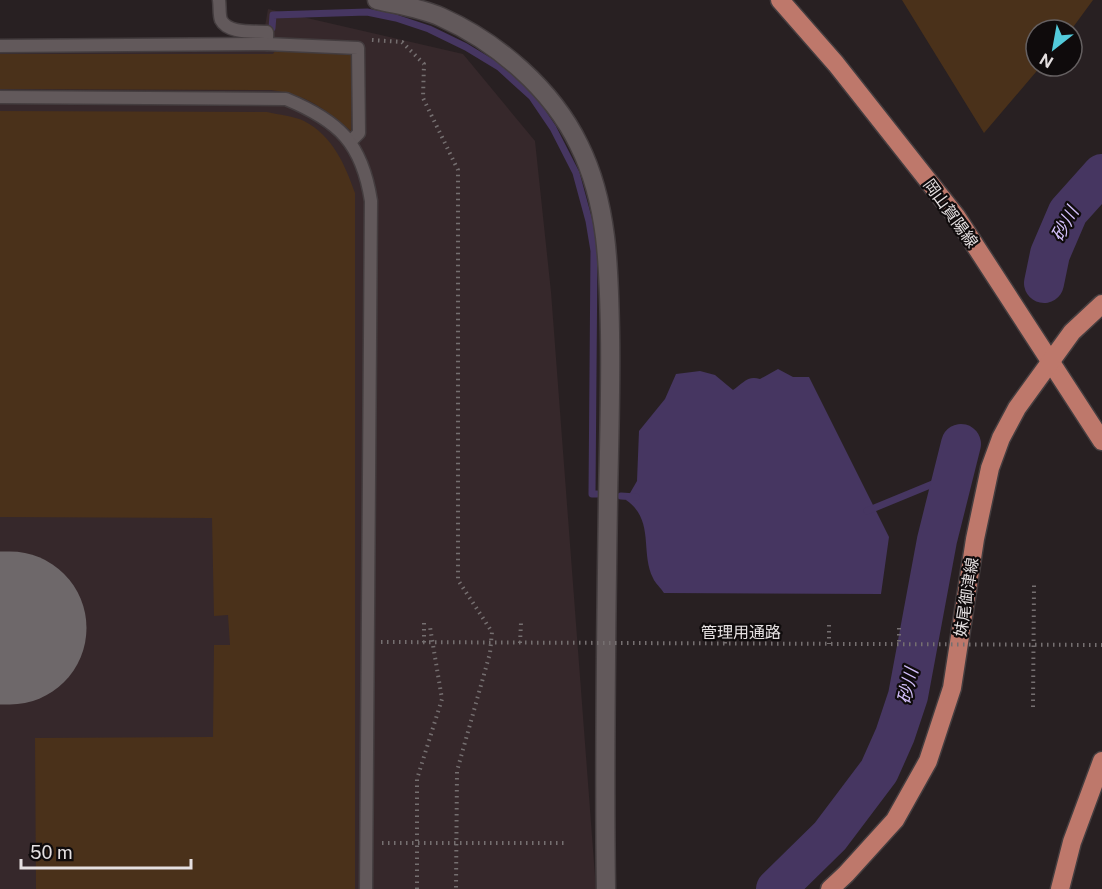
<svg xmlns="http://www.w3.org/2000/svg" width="1102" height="889" viewBox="0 0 1102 889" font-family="'Public Sans','Noto Sans JP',sans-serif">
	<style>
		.built { fill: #36282b }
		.green { fill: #4a311a }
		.water { fill: #463661 }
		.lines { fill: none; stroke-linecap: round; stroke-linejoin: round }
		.stream { stroke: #463661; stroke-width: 7 }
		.river { stroke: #463661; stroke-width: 40 }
		.runway { stroke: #6e686a; stroke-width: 153 }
		.lane-casing { stroke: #443d3f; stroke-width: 15 }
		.street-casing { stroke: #443d3f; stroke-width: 21 }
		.primary-casing { stroke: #443d3f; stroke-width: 21 }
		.path { stroke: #756f70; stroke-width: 4; stroke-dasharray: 1.5 4.5; stroke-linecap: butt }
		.lane { stroke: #62595b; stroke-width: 12 }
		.street { stroke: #62595b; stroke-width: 18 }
		.primary { stroke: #be786b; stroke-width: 18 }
		.path-bridge { stroke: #756f70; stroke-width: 4; stroke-dasharray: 1.5 4.5; stroke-linecap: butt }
		.labels { text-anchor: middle; stroke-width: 4.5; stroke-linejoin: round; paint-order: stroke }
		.street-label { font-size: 16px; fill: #e5e0e1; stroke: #0f0b0c }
		.water-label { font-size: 18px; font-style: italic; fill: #d2bffa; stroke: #0f0b0c }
	</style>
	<rect width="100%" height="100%" fill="#282022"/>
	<!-- built -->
	<polygon class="built" points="268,9 463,54 535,141 551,292 596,889 0,889 0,43 263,38"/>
	<!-- green -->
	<g class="green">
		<polygon points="902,0 1093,0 1071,30 1036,30 1036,66 1041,66 984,133"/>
		<path d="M275 51 352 55 351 131C324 108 307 95 271 90L0 89V54H273Z"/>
		<path d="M0 111 267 112C279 115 294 116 304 121 333 136 345 165 355 193V889H36L35 738 213 737 214 645H230L228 615 214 616 212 518 0 517Z"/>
	</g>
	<!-- water -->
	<path class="water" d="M778 369 793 377H809L889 537 881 594 664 593C661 588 655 583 653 578 640 552 655 520 626 500L637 481 639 431 665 399 676 374 700 371 715 375 733 390C743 383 748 375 760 379Z"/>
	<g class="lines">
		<!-- stream -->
		<g class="stream">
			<polyline points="272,28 273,15 367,12 396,18 429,29 466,47 499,67 532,97 553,128 576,173 589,221 594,251 592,494 597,494"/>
			<polyline points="621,496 636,497"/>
			<polyline points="867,511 952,476"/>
		</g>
		<!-- river -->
		<g class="river">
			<polyline points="1044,283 1050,254 1068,212 1102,174"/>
			<polyline points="776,889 830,836 879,771 895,735 908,696 937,540 961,444"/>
		</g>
		<!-- runway -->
		<polyline class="runway" points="0,628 10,628"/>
		<!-- lane casing -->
		<g class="lane-casing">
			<g id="lane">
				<path d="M219 0C220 6 219 15 221 20 228 34 254 31 267 32V44"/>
				<polyline points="0,46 267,44 358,48 359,133 350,142"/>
				<path d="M0 97 286 99C339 121 362 143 371 201L366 889"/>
			</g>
		</g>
		<!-- street casing -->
		<g class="street-casing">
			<path id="street" d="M377 0C398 5 421 8 441 17 497 42 552 89 579 145 608 203 609 269 610 333 611 388 609 444 608 500 606 629 604 759 606 889"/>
		</g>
		<!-- primary casing -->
		<g class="primary-casing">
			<g id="primary">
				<polyline points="780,0 836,64 956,216 1102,441"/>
				<polyline points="830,889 846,874 895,820 928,761 952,688 975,539 990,468 1001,438 1017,408 1072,332 1102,304"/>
				<polyline points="1060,889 1072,842 1102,761"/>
			</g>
		</g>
		<!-- path -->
		<g class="path">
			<polyline points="372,40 402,42 424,64 423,98 458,170 458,580 492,632 490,653 457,771 456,889"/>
			<polyline points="424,623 424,643"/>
			<polyline points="724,624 725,644"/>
			<polyline points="829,625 829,644"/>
			<polyline points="899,628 899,645"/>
			<polyline points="520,643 521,623"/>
			<polyline points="1033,707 1034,585"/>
			<polyline points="382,843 564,843"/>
			<polyline points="417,889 417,779 442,699 430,627"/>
		</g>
		<!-- lane -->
		<use href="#lane" class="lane"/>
		<!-- street -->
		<use href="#street" class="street"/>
		<!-- primary -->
		<use href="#primary" class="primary"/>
		<!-- path-bridge -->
		<polyline class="path-bridge" points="381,642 1102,645"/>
	</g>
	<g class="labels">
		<!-- street labels -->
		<g class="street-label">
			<text transform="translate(951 213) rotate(54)" y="6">岡山賀陽線</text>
			<text transform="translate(966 597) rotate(-81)" y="6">妹尾御津線</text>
			<text x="741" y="638">管理用通路</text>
		</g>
		<!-- water labels -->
		<g class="water-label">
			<text transform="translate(1065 224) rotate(-61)" y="6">砂川</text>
			<text transform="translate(908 686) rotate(-77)" y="6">砂川</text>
		</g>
	</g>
	<!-- north arrow -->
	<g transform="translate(1054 48) rotate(211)"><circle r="28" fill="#0f0b0c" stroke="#656061" stroke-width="1.5"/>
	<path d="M0-4.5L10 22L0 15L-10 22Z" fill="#53cbdb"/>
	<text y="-9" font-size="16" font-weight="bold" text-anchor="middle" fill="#e5e0e1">N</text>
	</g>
	<!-- scale -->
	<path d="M21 859v9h170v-9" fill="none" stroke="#e5e0e1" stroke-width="3"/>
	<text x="30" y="859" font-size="18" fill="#e5e0e1" stroke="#0f0b0c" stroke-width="4.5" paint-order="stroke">50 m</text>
</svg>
